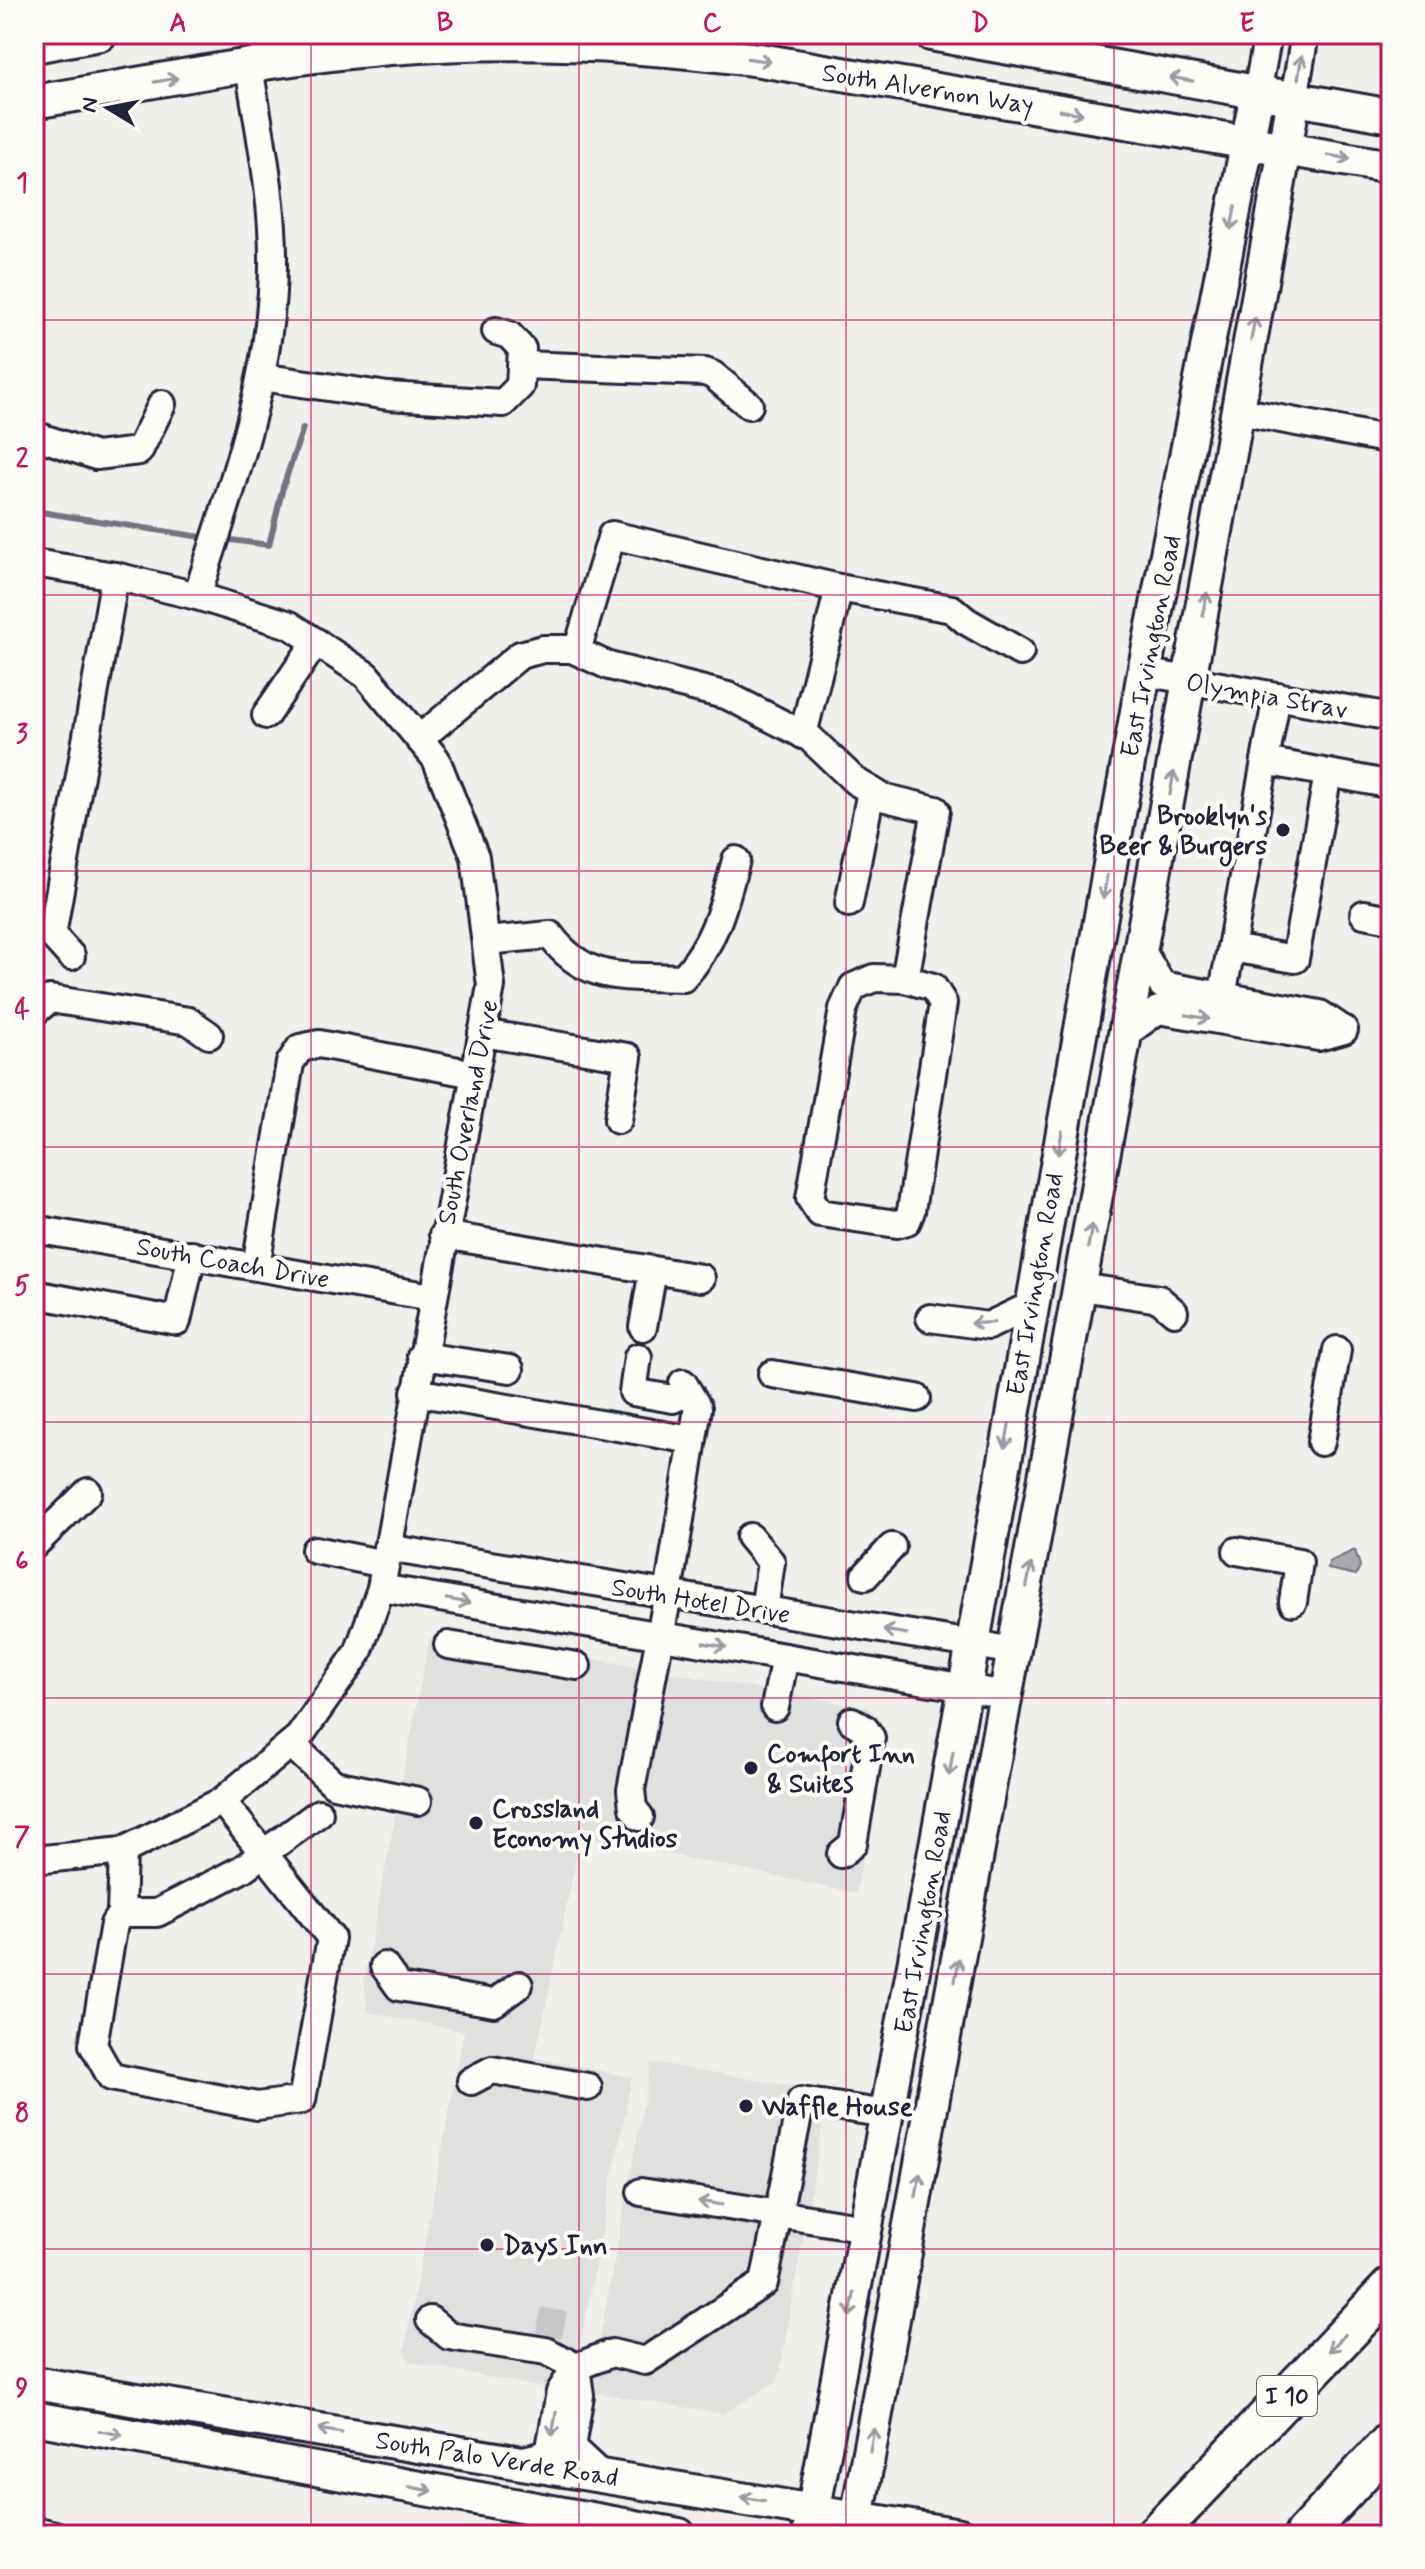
<svg xmlns="http://www.w3.org/2000/svg" width="1425" height="2569" viewBox="0 0 1425 2569" font-family="Mynerve,sans-serif">
	<style>
		.built { fill: #e0e0df }
		.water { fill: #a9a9b0; stroke: #737381; stroke-width: 2 }
		.lines { fill: none; stroke-linecap: round; stroke-linejoin: round }
		.stream { stroke: #737381; stroke-width: 6 }
		.minor-tunnel { stroke: #c7c6c9; stroke-width: 26; stroke-dasharray: 26 13; stroke-linecap: butt }
		.minor-casing { stroke: #22223b; stroke-width: 32 }
		.major-casing { stroke: #22223b; stroke-width: 38 }
		.highway-casing { stroke: #22223b; stroke-width: 44 }
		.minor { stroke: #fdfcf7; stroke-width: 26 }
		.major { stroke: #fdfcf7; stroke-width: 32 }
		.highway { stroke: #fdfcf7; stroke-width: 38 }
		.oneway { stroke: #9a9aa2 }
		.grid { fill: none; stroke: #c2185b; stroke-width: 2; stroke-opacity: 0.55 }
		.poi-dot { fill: #22223b; stroke: #fdfcf7; stroke-width: 3 }
		.labels { text-anchor: middle; stroke-width: 8; stroke-linejoin: round; paint-order: stroke }
		.shield { fill: #fdfcf7; stroke: #646373; stroke-width: 2 }
		.shield-label { font-size: 24px; font-weight: bold; fill: #22223b }
		.street-label { font-size: 26px; fill: #22223b; stroke: #fdfcf7 }
		.poi-label { font-size: 26px; font-weight: bold; fill: #22223b; stroke: #fdfcf7; text-anchor: start }
		.neatline { fill: none; stroke: #c2185b; stroke-width: 3 }
		.grid-label { font-size: 26px; text-anchor: middle; font-weight: bold; fill: #c2185b }
	</style>
	<rect width="100%" height="100%" fill="#f0efec"/>
	<filter id="ink" filterUnits="userSpaceOnUse"><feTurbulence type="fractalNoise" baseFrequency=".0125" numOctaves="2"/><feDisplacementMap in="SourceGraphic" scale="16" xChannelSelector="R" yChannelSelector="G"/><feConvolveMatrix kernelMatrix="1 2 1 2 8 2 1 2 1" color-interpolation-filters="sRGB"/></filter>
	<g filter="url(#ink)">
		<!-- built -->
		<g class="built">
			<polygon points="440,1631 867,1708 879,1717 887,1734 856,1893 581,1836 535,2058 632,2077 571,2393 410,2362 404,2352 464,2031 368,2012 364,1979 429,1640"/>
			<polygon points="651,2062 828,2092 778,2381 723,2414 590,2392"/>
		</g>
		<!-- water -->
		<polygon class="water" points="1355,1550 1360,1566 1356,1575 1328,1569 1329,1562"/>
		<g class="lines">
			<!-- stream -->
			<g class="stream">
				<polyline points="34,511 208,538"/>
				<polyline points="223,539 269,545 283,487 303,428"/>
			</g>
			<!-- minor-tunnel -->
			<polyline class="minor-tunnel" points="549,2335 555,2306"/>
			<!-- minor casing -->
			<g class="minor-casing">
				<g id="minor">
					<polyline points="1257,93 1268,34"/>
					<polyline points="1294,99 1305,34"/>
					<polyline points="522,365 705,372 713,375 749,405"/>
					<polyline points="261,377 388,396 503,403 520,386 522,349 509,335 496,331"/>
					<polyline points="1239,411 1391,440"/>
					<polyline points="34,435 96,456 139,451 162,404"/>
					<polyline points="34,563 115,576 197,596 290,625 366,675 436,759 475,857 491,986 381,1588 358,1653 299,1737 222,1801 123,1851 34,1860"/>
					<path d="M197 596C231 488 272 379 273 265 274 198 259 131 249 66"/>
					<polyline points="577,651 612,535 839,588"/>
					<polyline points="1144,672 1391,717"/>
					<polyline points="1277,696 1265,761 1387,784"/>
					<polyline points="266,715 316,642"/>
					<polyline points="803,735 839,588 952,609 966,621 1020,652"/>
					<polyline points="419,739 520,655 543,649 572,649 609,666 728,696 810,738 855,781 882,797 936,810 905,979 874,978 853,987 843,1009 810,1198 820,1213 897,1224 907,1221 911,1211 943,1003 933,987 905,979"/>
					<polyline points="1265,761 1231,948 1295,959 1328,773"/>
					<polyline points="849,903 871,791"/>
					<polyline points="1364,914 1391,919"/>
					<path d="M486 941 550 935C587 985 627 975 683 978 715 943 724 905 736 860"/>
					<polyline points="71,956 52,935 115,576"/>
					<polyline points="1222,996 1231,948"/>
					<polyline points="34,1012 50,999 189,1021 209,1035"/>
					<polyline points="1128,1032 1158,1010 1318,1037 1344,1030 1320,1014 1162,985 1142,951"/>
					<polyline points="482,1033 628,1057 618,1120"/>
					<polyline points="34,1229 432,1297"/>
					<polyline points="443,1235 701,1278"/>
					<polyline points="256,1266 290,1063 300,1048 319,1044 474,1074"/>
					<polyline points="1081,1287 1159,1299 1174,1312"/>
					<polyline points="34,1294 177,1321 192,1255"/>
					<polyline points="930,1318 988,1326 1030,1306"/>
					<polyline points="643,1327 653,1270"/>
					<polyline points="421,1356 510,1369"/>
					<polyline points="638,1357 633,1392 673,1399 688,1392"/>
					<polyline points="772,1374 917,1398"/>
					<polyline points="415,1392 692,1440"/>
					<polyline points="1321,1442 1337,1350"/>
					<polyline points="750,1537 771,1562 764,1610"/>
					<polyline points="34,1545 88,1492"/>
					<polyline points="387,1548 1015,1651"/>
					<polyline points="315,1550 385,1564"/>
					<polyline points="1237,1551 1299,1562 1293,1602"/>
					<polyline points="865,1576 892,1547"/>
					<polyline points="381,1588 1007,1695"/>
					<polyline points="448,1645 577,1666"/>
					<polyline points="775,1707 785,1657"/>
					<polyline points="291,1744 334,1784 418,1801"/>
					<polyline points="640,1817 633,1808 631,1790 668,1594 698,1408 683,1383"/>
					<polyline points="123,1851 121,1913 157,1913 242,1869 319,1813"/>
					<polyline points="841,1854 853,1844 871,1738 865,1729 852,1721"/>
					<polyline points="121,1913 114,1924 93,2045 111,2077 257,2106 302,2100 331,1938 222,1801"/>
					<polyline points="384,1966 399,1987 494,2003 519,1985"/>
					<polyline points="471,2081 492,2070 588,2087"/>
					<polyline points="641,2192 778,2214 801,2101 887,2114"/>
					<polyline points="430,2320 449,2336 546,2351 576,2367"/>
					<polyline points="576,2367 580,2395 571,2447 600,2474"/>
					<polyline points="520,2461 549,2454 560,2392 576,2367 612,2353 645,2361 764,2283 778,2214 866,2228"/>
					<polyline points="34,2530 55,2535"/>
				</g>
			</g>
			<!-- major casing -->
			<g class="major-casing">
				<g id="major">
					<polyline points="931,34 1391,116"/>
					<polyline points="34,46 100,34"/>
					<path d="M34 102C152 82 270 58 390 48 513 38 637 44 760 60L1391 167"/>
					<polyline points="34,2383 960,2535"/>
					<polyline points="34,2418 679,2535"/>
					<polyline points="809,2535 965,1688 1144,672 1257,93"/>
					<polyline points="854,2535 1294,99"/>
				</g>
			</g>
			<!-- highway casing -->
			<g class="highway-casing">
				<g id="highway">
					<polyline points="1155,2535 1391,2287"/>
					<polyline points="1304,2535 1391,2441"/>
				</g>
			</g>
			<!-- minor -->
			<use href="#minor" class="minor"/>
			<!-- major -->
			<use href="#major" class="major"/>
			<!-- highway -->
			<use href="#highway" class="highway"/>
		</g>
		<!-- one-way arrows -->
		<defs><path id="oneway-shaft" d="M-6 0H5M1.5-3L5.5 0L1.5 3" fill="none" stroke-width="1.6" stroke-linecap="round" stroke-linejoin="round" transform="scale(2)"/></defs>
		<g class="oneway">
			<use href="#oneway-shaft" transform="translate(759 60) rotate(8)"/>
			<use href="#oneway-shaft" transform="translate(1300 67) rotate(-81)"/>
			<use href="#oneway-shaft" transform="translate(1181 79) rotate(-170)"/>
			<use href="#oneway-shaft" transform="translate(166 80) rotate(-10)"/>
			<use href="#oneway-shaft" transform="translate(1071 112) rotate(9)"/>
			<use href="#oneway-shaft" transform="translate(1339 157) rotate(10)"/>
			<use href="#oneway-shaft" transform="translate(1233 218) rotate(101)"/>
			<use href="#oneway-shaft" transform="translate(1253 329) rotate(-80)"/>
			<use href="#oneway-shaft" transform="translate(1205 604) rotate(-80)"/>
			<use href="#oneway-shaft" transform="translate(1172 783) rotate(-80)"/>
			<use href="#oneway-shaft" transform="translate(1105 887) rotate(100)"/>
			<use href="#oneway-shaft" transform="translate(1198 1017) rotate(10)"/>
			<use href="#oneway-shaft" transform="translate(1060 1143) rotate(100)"/>
			<use href="#oneway-shaft" transform="translate(1090 1236) rotate(-80)"/>
			<use href="#oneway-shaft" transform="translate(982 1323) rotate(178)"/>
			<use href="#oneway-shaft" transform="translate(1007 1436) rotate(100)"/>
			<use href="#oneway-shaft" transform="translate(1029 1575) rotate(-79)"/>
			<use href="#oneway-shaft" transform="translate(458 1601) rotate(10)"/>
			<use href="#oneway-shaft" transform="translate(895 1632) rotate(-171)"/>
			<use href="#oneway-shaft" transform="translate(715 1645) rotate(10)"/>
			<use href="#oneway-shaft" transform="translate(951 1764) rotate(100)"/>
			<use href="#oneway-shaft" transform="translate(957 1970) rotate(-80)"/>
			<use href="#oneway-shaft" transform="translate(918 2185) rotate(-80)"/>
			<use href="#oneway-shaft" transform="translate(710 2203) rotate(-171)"/>
			<use href="#oneway-shaft" transform="translate(852 2305) rotate(101)"/>
			<use href="#oneway-shaft" transform="translate(1337 2343) rotate(134)"/>
			<use href="#oneway-shaft" transform="translate(554 2424) rotate(100)"/>
			<use href="#oneway-shaft" transform="translate(330 2431) rotate(-171)"/>
			<use href="#oneway-shaft" transform="translate(111 2433) rotate(11)"/>
			<use href="#oneway-shaft" transform="translate(872 2440) rotate(-80)"/>
			<use href="#oneway-shaft" transform="translate(421 2489) rotate(10)"/>
			<use href="#oneway-shaft" transform="translate(753 2499) rotate(-171)"/>
		</g>
	</g>
	<!-- grid -->
	<path class="grid" d="M311 34V2535M579 34V2535M846 34V2535M1114 34V2535M34 320H1391M34 595H1391M34 871H1391M34 1147H1391M34 1422H1391M34 1698H1391M34 1974H1391M34 2249H1391"/>
	<!-- markers -->
	<g class="poi-dot">
		<circle cx="1283" cy="830" r="8"/>
		<circle cx="751" cy="1768" r="8"/>
		<circle cx="476" cy="1823" r="8"/>
		<circle cx="746" cy="2106" r="8"/>
		<circle cx="487" cy="2245" r="8"/>
	</g>
	<g class="labels">
		<!-- shield labels -->
		<rect class="shield" x="1257" y="2376" width="60" height="40" rx="6"/>
		<g class="shield-label">
			<text x="1287" y="2404">I 10</text>
		</g>
		<!-- street labels -->
		<g class="street-label">
			<text transform="translate(928 88) rotate(9)" y="9">South Alvernon Way</text>
			<text transform="translate(1150 646) rotate(-79)" y="9">East Irvington Road</text>
			<text transform="translate(1267 695) rotate(10)" y="9">Olympia Strav</text>
			<text transform="translate(467 1112) rotate(-79)" y="9">South Overland Drive</text>
			<text transform="translate(233 1262) rotate(10)" y="9">South Coach Drive</text>
			<text transform="translate(1034 1284) rotate(-80)" y="9">East Irvington Road</text>
			<text transform="translate(701 1600) rotate(9)" y="9">South Hotel Drive</text>
			<text transform="translate(922 1922) rotate(-80)" y="9">East Irvington Road</text>
			<text transform="translate(497 2458) rotate(9)" y="9">South Palo Verde Road</text>
		</g>
		<!-- poi labels -->
		<g class="poi-label">
			<text x="1267" y="824" text-anchor="end">Brooklyn's<tspan x="1267" dy="30">Beer &amp; Burgers</tspan></text>
			<text x="767" y="1762">Comfort Inn<tspan x="767" dy="30">&amp; Suites</tspan></text>
			<text x="492" y="1817">Crossland<tspan x="492" dy="30">Economy Studios</tspan></text>
			<text x="762" y="2115">Waffle House</text>
			<text x="503" y="2254">Days Inn</text>
		</g>
	</g>
	<!-- margin -->
	<rect width="1425" height="2569" fill="none" stroke="#fdfcf7" stroke-width="88"/>
	<!-- north arrow -->
	<g transform="translate(108 108) rotate(280)" stroke="#fdfcf7" stroke-width="6" paint-order="stroke">
	<path d="M0-6L14 30L0 20L-14 30Z" fill="#22223b"/>
	<text y="-12" font-size="22" font-weight="bold" text-anchor="middle" fill="#22223b">N</text>
	</g>
	<rect x="44" y="44" width="1337" height="2481" class="neatline"/>
	<g class="grid-label">
		<text x="178" y="31">A</text>
		<text x="445" y="31">B</text>
		<text x="712" y="31">C</text>
		<text x="980" y="31">D</text>
		<text x="1247" y="31">E</text>
		<text x="22" y="191">1</text>
		<text x="22" y="467">2</text>
		<text x="22" y="742">3</text>
		<text x="22" y="1018">4</text>
		<text x="22" y="1294">5</text>
		<text x="22" y="1569">6</text>
		<text x="22" y="1845">7</text>
		<text x="22" y="2121">8</text>
		<text x="22" y="2396">9</text>
	</g>
</svg>
